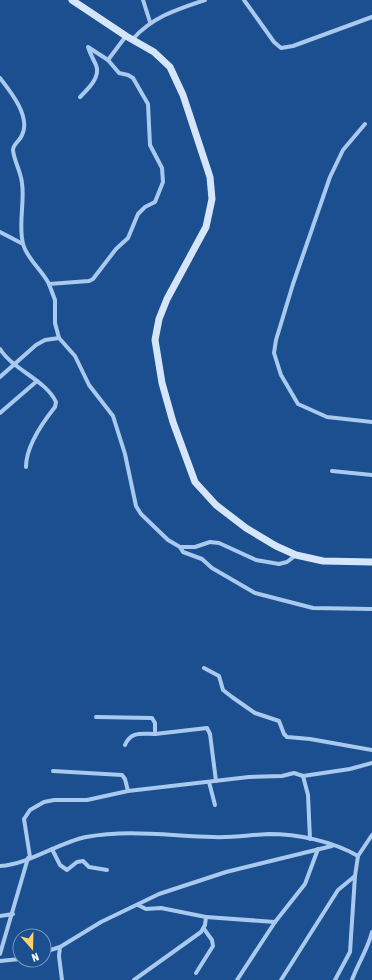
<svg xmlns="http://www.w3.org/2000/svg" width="372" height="980" viewBox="0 0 372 980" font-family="'Asap Condensed',sans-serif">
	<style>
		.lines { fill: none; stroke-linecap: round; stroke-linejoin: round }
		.minor { stroke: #a9c9ee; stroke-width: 4 }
		.secondary { stroke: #d6e6fa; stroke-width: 7 }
	</style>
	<rect width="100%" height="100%" fill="#1b4f8f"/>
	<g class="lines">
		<!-- minor -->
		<g class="minor">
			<polyline points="143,0 150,22"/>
			<polyline points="244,0 274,42 281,48 293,46 372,17"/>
			<path d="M133 39C152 17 178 9 205 0"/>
			<polyline points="108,60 119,73 128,75 133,78 148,104 150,145 162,168 163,182 155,202 145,207 138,214 128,238 116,249 93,279 89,281 49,284 55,300 55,323 59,338 75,356 89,385 113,416 125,454 136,506 141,514 168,540 180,547 195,547 210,542 219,543 256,560 279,564 287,562 296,555"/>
			<path d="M0 78C11 92 31 117 22 135 20 141 13 144 13 150 14 161 21 172 22 183 25 203 18 222 23 244 27 259 42 270 49 284"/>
			<path d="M80 97C88 89 101 77 96 65 93 59 90 53 88 47L108 60 126 36"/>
			<polyline points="365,124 343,150 330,177 293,284 276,340 274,353 281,375 298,404 327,417 372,422"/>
			<polyline points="0,232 23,244"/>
			<path d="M0 349C13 370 46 380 56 402L55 407C43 422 26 447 26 467"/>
			<polyline points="0,377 36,345 45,340 59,338"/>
			<polyline points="0,413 37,381"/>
			<polyline points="332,471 372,475"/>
			<polyline points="180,547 183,552 202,559 212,568 255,593 313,608 372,609"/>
			<polyline points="204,668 219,676 223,690 232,697 255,713 279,721 284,734 287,737 310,739 372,750"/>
			<polyline points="96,717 152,718 155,723 155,734 207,728 210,734 216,781"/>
			<path d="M125 745C131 731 141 734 155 734"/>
			<polyline points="53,771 122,775 125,779 128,791"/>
			<polyline points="209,782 215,805"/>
			<polyline points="310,839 308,795 303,776 350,769 372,763"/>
			<polyline points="52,849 60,865 67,870 77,862 83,861 89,867 107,870"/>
			<polyline points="30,857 24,819 30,810 44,802 54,800 87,800 128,791 249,777 282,776 294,773 303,776"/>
			<path d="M0 866C30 864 57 843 86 837 128 829 171 836 213 837 231 838 249 835 268 834 298 834 332 841 358 856L372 835"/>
			<polyline points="0,916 13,914"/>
			<polyline points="206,917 275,922"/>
			<polyline points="60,947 59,956 62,980"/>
			<polyline points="44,952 60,947 101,922 159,894 226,872 332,846"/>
			<polyline points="0,954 28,858"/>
			<polyline points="0,961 20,959"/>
			<polyline points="196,973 213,946 212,940 204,929"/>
			<polyline points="134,980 201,932 205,925 206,917 161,908 146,909 138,905"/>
			<polyline points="237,980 275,922 305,884 318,849"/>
			<polyline points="281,980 338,890 355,876"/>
			<polyline points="335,980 350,952 355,876 358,856"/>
			<path d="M352 980C358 963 368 949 372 932"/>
		</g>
		<!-- secondary -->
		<polyline class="secondary" points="72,0 126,36 154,52 170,67 183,95 210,177 212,199 206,227 167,299 159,319 155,340 162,383 173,422 195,482 216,505 246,528 276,546 296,555 323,561 372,562"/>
	</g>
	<!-- north arrow -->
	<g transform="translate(32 948) rotate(160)"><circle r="19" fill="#1b4f8f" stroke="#7695bc"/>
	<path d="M0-3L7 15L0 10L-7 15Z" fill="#ffd166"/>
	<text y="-6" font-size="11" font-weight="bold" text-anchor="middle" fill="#ffffff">N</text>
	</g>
</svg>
